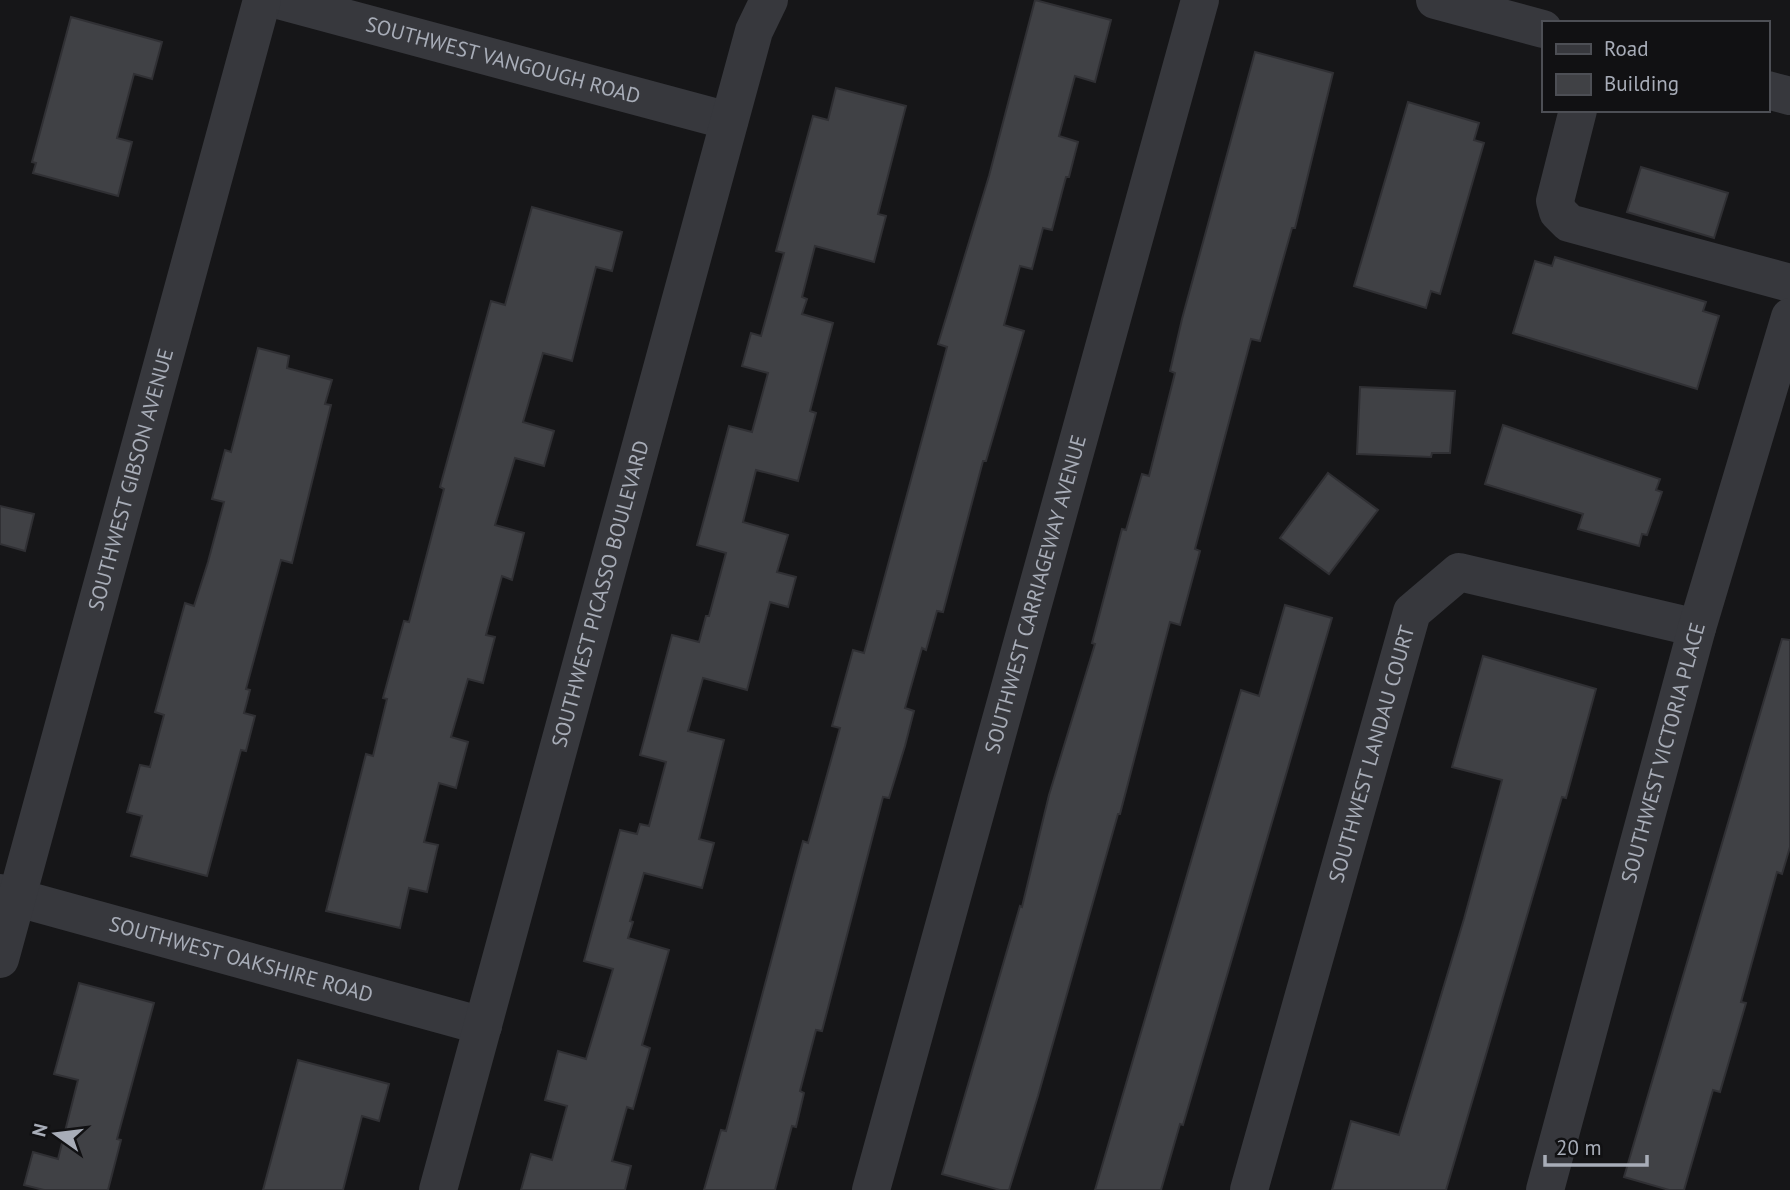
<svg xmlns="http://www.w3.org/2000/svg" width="1790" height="1190" viewBox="0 0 1790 1190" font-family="'PT Sans',sans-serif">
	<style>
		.building { fill: #404145; stroke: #303034; stroke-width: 2 }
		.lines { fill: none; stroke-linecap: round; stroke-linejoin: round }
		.minor { stroke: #37383d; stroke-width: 38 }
		.labels { text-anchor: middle; stroke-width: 7; stroke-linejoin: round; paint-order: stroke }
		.street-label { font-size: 21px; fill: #a8adb8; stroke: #111113 }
	</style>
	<rect width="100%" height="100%" fill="#161618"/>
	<!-- building -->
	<g class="building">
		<polygon points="1035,0 1111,20 1095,82 1075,76 1059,136 1078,142 1069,177 1066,177 1052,230 1043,228 1032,269 1020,266 1004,325 1024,331 986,461 983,461 943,612 937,611 926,650 922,648 905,708 914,711 905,746 889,798 883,797 822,1031 816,1030 800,1091 804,1093 796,1127 792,1126 775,1190 704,1190 721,1130 726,1131 803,841 808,843 840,728 832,726 853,650 864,653 947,347 938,344 989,176"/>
		<polygon points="71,17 162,42 152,79 134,74 117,138 132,142 118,196 33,173 36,163 32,162"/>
		<polygon points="1255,52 1333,73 1295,228 1292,228 1260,341 1251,339 1195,549 1200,551 1180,625 1170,622 1120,814 1118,814 1038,1096 1009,1190 1000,1190 942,1174 1020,906 1022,907 1049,795 1095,644 1092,643 1122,529 1126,530 1142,474 1149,476 1175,373 1170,371 1182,319"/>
		<polygon points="836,88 906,106 878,214 886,216 874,262 815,246 802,297 807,299 802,314 833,323 810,411 816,413 798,481 756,470 743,522 788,535 777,572 796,577 788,607 770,602 747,690 703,678 688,731 724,740 699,839 714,843 702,888 644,873 630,921 633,922 628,938 669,950 642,1045 650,1048 633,1109 627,1107 612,1161 631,1166 625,1190 521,1190 531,1154 552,1160 567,1106 545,1100 558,1051 586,1059 613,969 584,961 620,830 637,834 640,824 649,826 666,762 640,755 672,635 699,642 706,616 709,616 726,553 697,545 729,426 752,432 768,373 742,366 751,333 761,336 784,253 776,251 813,116 828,120"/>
		<polygon points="1408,102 1479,123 1474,140 1484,143 1440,294 1431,291 1426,308 1354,286"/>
		<polygon points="1641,167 1728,193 1714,238 1627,212"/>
		<polygon points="532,207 622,232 612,271 596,267 572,361 543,353 523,422 554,431 544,466 515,458 495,525 524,533 512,580 502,576 486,635 495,637 483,683 468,679 451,737 468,742 456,788 439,783 424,842 438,845 427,892 409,888 400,928 326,911 366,754 373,756 387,699 383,698 404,621 409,622 444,489 440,487 491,301 505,305"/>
		<polygon points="1555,257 1706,302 1703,311 1719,316 1697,389 1513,333 1535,261 1552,266"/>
		<polygon points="258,348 289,356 287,368 332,380 325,404 331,405 292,563 281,560 246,689 250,690 244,713 255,716 246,751 241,750 207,876 131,856 142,816 127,812 140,765 150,767 164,715 155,712 185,603 194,606 208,562 224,502 212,499 225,450 231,452"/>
		<polygon points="1360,387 1455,391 1450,453 1432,453 1431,457 1357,454"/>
		<polygon points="1503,425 1660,479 1656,490 1662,492 1647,535 1642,534 1639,546 1578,529 1583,514 1485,484"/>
		<polygon points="1328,473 1378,510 1329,574 1280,538"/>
		<polygon points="0,506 34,514 25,551 0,544"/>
		<polygon points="1285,605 1332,618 1183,1125 1180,1124 1161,1190 1095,1190 1241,690 1259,696"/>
		<polygon points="1782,639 1790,640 1790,847 1782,874 1777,872 1741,1002 1746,1003 1720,1092 1713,1090 1684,1190 1669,1190 1624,1177"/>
		<polygon points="1483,656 1596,689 1566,798 1562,797 1446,1190 1332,1190 1351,1121 1399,1135 1464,919 1502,780 1452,767"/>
		<polygon points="79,983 154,1003 117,1139 121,1140 108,1190 44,1190 24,1185 33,1152 58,1159 78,1080 54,1074"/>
		<polygon points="298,1060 389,1084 379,1121 362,1116 343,1190 263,1190"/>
	</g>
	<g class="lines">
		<!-- minor -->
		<g class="minor">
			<path id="s1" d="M278 0 729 121"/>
			<polyline points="1435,0 1543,29"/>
			<polyline points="1767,90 1790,96"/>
			<polyline points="1578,110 1555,201 1558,212 1569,223 1790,283"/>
			<path id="s2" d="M0 893 483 1026"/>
			<path id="s3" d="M0 959 262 0"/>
			<path id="s4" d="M438 1190 754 31 769 0"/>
			<path id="s5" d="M871 1190 1200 0"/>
			<path id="s6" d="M1249 1190 1412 612 1459 572 1697 628"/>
			<path id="s7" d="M1545 1190 1697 628 1790 317"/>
		</g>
	</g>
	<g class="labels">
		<!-- street labels -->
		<g class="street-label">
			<text dy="7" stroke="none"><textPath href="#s1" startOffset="233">SOUTHWEST VANGOUGH ROAD</textPath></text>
			<text dy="7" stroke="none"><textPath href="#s3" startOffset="497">SOUTHWEST GIBSON AVENUE</textPath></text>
			<text dy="7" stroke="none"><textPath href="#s4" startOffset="618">SOUTHWEST PICASSO BOULEVARD</textPath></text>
			<text dy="7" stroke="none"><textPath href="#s5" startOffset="618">SOUTHWEST CARRIAGEWAY AVENUE</textPath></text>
			<text dy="7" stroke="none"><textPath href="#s7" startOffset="453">SOUTHWEST VICTORIA PLACE</textPath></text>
			<text dy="7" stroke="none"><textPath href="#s6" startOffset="453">SOUTHWEST LANDAU COURT</textPath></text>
			<text dy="7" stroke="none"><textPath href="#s2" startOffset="250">SOUTHWEST OAKSHIRE ROAD</textPath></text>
		</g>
	</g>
	<!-- legend -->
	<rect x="1542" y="21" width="228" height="91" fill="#111113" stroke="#4d4f55" stroke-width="2"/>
	<rect x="1556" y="44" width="35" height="10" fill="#37383d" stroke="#4d4f55" stroke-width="2"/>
	<text x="1604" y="56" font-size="21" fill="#a8adb8">Road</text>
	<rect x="1556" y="74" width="35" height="21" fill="#404145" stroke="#4d4f55" stroke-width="2"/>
	<text x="1604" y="91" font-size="21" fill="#a8adb8">Building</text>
	<!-- north arrow -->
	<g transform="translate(56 1134) rotate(284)" stroke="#111113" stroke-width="5" paint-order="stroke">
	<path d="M0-5L12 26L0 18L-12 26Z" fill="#a8adb8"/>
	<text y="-10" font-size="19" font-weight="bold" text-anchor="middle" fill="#a8adb8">N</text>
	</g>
	<!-- scale -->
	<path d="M1545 1155v10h102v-10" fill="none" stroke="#a8adb8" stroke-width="3.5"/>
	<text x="1556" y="1155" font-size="21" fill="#a8adb8" stroke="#111113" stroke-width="5" paint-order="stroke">20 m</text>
</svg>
